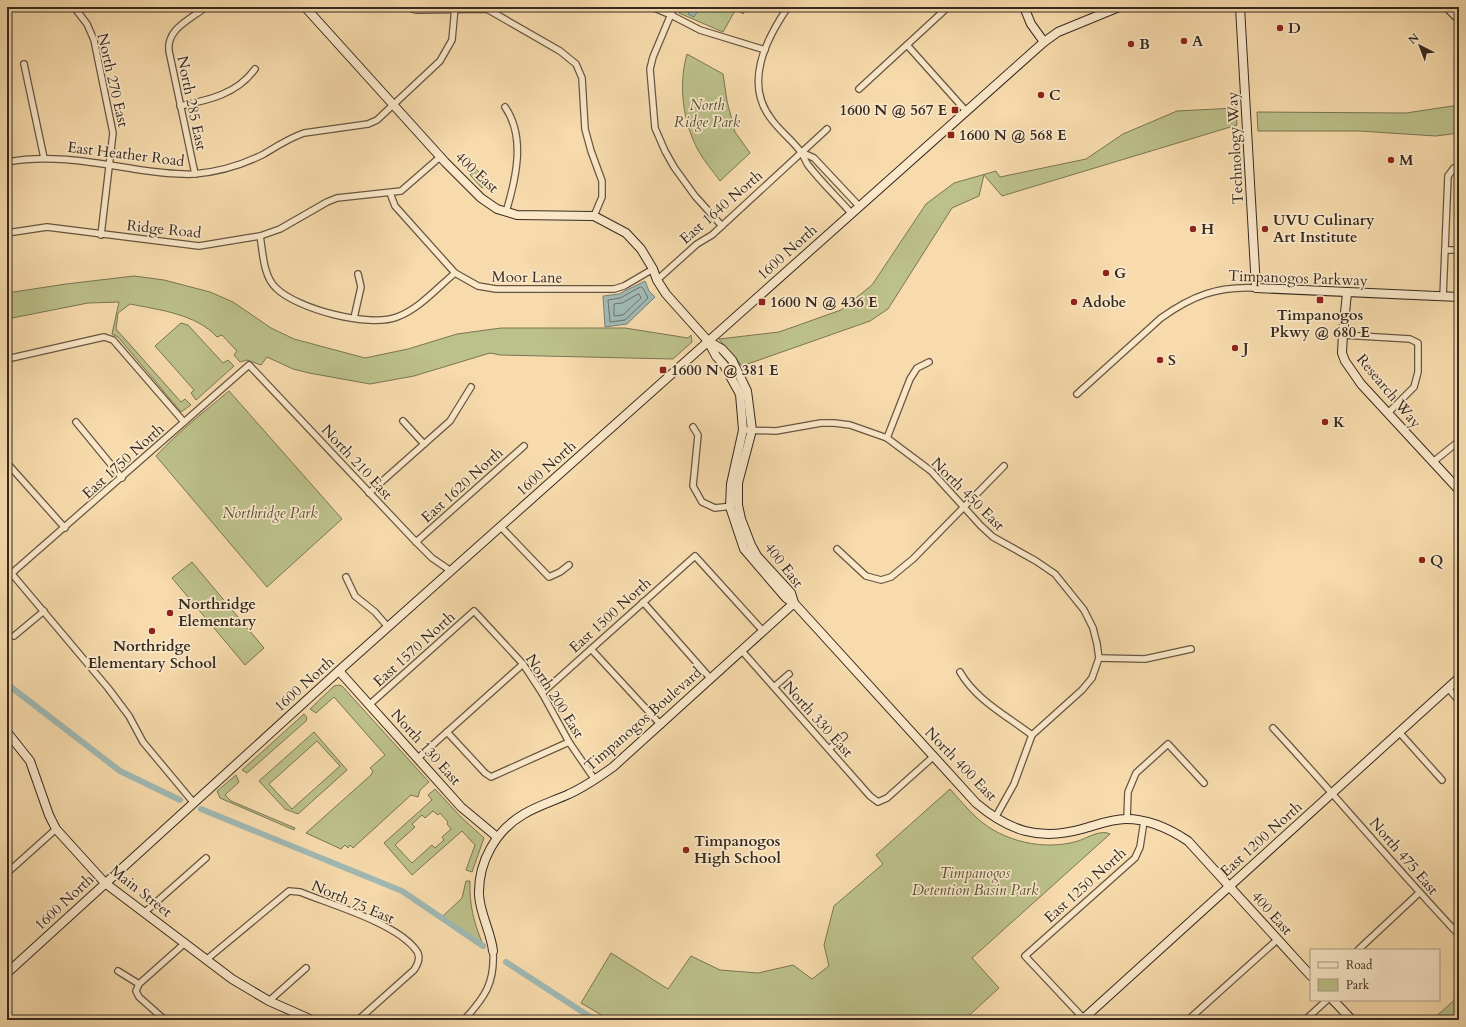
<svg xmlns="http://www.w3.org/2000/svg" width="1466" height="1027" viewBox="0 0 1466 1027" font-family="Cardo,serif">
	<style>
		.green { fill: #bcc08a; stroke: #7a7555; fill-rule: evenodd }
		.water { fill: #a0b9b3; stroke: #768078 }
		.lines { fill: none; stroke-linecap: round; stroke-linejoin: round }
		.shore { stroke: #6c726a; stroke-width: 1 }
		.canal { stroke: #a0b9b3; stroke-width: 6 }
		.street-casing { stroke: #675643; stroke-width: 8 }
		.secondary-casing { stroke: #372a20; stroke-width: 10 }
		.street { stroke: #fae8c9; stroke-width: 5.5 }
		.secondary { stroke: #fae8c9; stroke-width: 8 }
		.poi-dot { fill: #8f2418; stroke: #fae8c9; stroke-width: 1.5 }
		.labels { text-anchor: middle; stroke-width: 3.5; stroke-linejoin: round; paint-order: stroke }
		.poi-label { font-size: 15px; font-weight: bold; fill: #372a20; stroke: #fae8c9; text-anchor: start }
		.street-label { font-size: 15px; fill: #372a20; stroke: #fae8c9 }
		.park-label { font-size: 15px; font-style: italic; fill: #58503a; stroke: #fae8c9 }
	</style>
	<rect width="100%" height="100%" fill="#f7dbac"/>
	<filter id="stains"><feTurbulence type="fractalNoise" baseFrequency=".005" numOctaves="4"/><feColorMatrix values="0 0 0 0 .2 0 0 0 0 .09 0 0 0 0 .02 0 0 0 .5 -.17"/></filter>
	<radialGradient id="worn" r=".72"><stop offset=".6" stop-color="#630" stop-opacity="0"/><stop offset="1" stop-color="#630" stop-opacity=".3"/></radialGradient>
	<!-- green -->
	<g class="green">
		<polygon points="681,7 748,7 743,14 736,9 723,32 679,13"/>
		<path d="M687 54 723 74 727 101 735 132 750 153 720 181C713 171 704 161 698 150 683 122 678 86 687 54Z"/>
		<polygon points="1459,105 1459,133 1436,136 1359,131 1258,131 1257,112 1406,113"/>
		<polygon points="1236,108 1237,125 1002,196 984,175 979,196 952,208 888,309 870,321 742,366 719,339 779,332 841,310 872,285 926,204 954,183 996,171 1000,177 1086,159 1123,134 1177,111"/>
		<polygon points="476,169 489,182 482,188 470,175"/>
		<path d="M134 276 164 280 210 292 233 302 271 328 294 339 365 358 408 349 457 334 501 328H625L688 338 691 335 692 342 673 359 500 355 490 353 414 376 370 384 309 373 293 369 267 357 261 365 247 360 240 362 234 355 237 351 222 335 217 337C196 314 160 310 130 304L118 313 116 329 181 402 185 399 191 405 181 412 118 337 112 334 119 302 88 303 7 319V293L66 284Z"/>
		<polygon points="181,323 188,325 223,363 228,360 234,366 196,400 191,393 194,390 155,346"/>
		<path d="M229 391 342 519 267 587 156 456C179 431 204 412 229 391Z"/>
		<polygon points="192,562 264,648 245,665 172,578"/>
		<polygon points="339,685 342,686 429,782 420,790 418,797 411,795 353,848 350,845 348,848 345,845 341,849 306,833 371,775 373,771 370,768 385,755 334,697 316,713 310,709 334,686"/>
		<polygon points="304,714 307,718 306,721 247,773 242,770"/>
		<path d="M314 732 347 770 298 814 285 809 259 781ZM317 741 340 766 292 809 269 784Z"/>
		<polygon points="236,775 239,782 225,795 231,801 295,828 294,830 220,798 217,791"/>
		<path d="M435 789 461 817 484 838 472 872 466 870 475 845 462 831 412 875 384 843 432 800 428 795ZM433 811 438 815 440 813 448 822 447 824 451 829 442 837 444 840 435 848 432 845 412 863 395 845 415 827 412 824 422 815 425 818Z"/>
		<path d="M950 789C959 799 967 809 977 818 1003 842 1045 851 1078 841 1087 838 1101 829 1110 834L972 958 999 988 964 1020H610L581 1003 611 953 668 989 691 956 720 970 758 973 793 965 812 979 829 966 824 945 834 906 883 864 876 855Z"/>
		<path d="M466 881H470C469 904 474 923 483 945L443 916 462 898Z"/>
		<polygon points="1459,996 1459,1020 1432,1020"/>
	</g>
	<!-- water -->
	<g class="water">
		<polygon points="692,7 700,7 694,17 688,14"/>
		<polygon points="645,281 649,291 655,297 627,324 605,327 603,296 619,294"/>
	</g>
	<g class="lines">
		<!-- shore -->
		<g class="shore">
			<polygon points="641,287 643,288 648,298 625,320 610,322 608,300 620,298"/>
			<polygon points="639,294 641,298 623,315 614,316 614,304 622,303"/>
		</g>
		<!-- canal -->
		<g class="canal">
			<polyline points="7,684 120,771 180,800"/>
			<polyline points="201,809 402,891 483,946"/>
			<polyline points="506,962 595,1020"/>
		</g>
		<!-- street casing -->
		<g class="street-casing">
			<g id="street">
				<polyline points="74,7 87,24 94,40 113,133 101,235"/>
				<polyline points="405,7 416,10 487,9 560,51 576,64 582,78 585,129 591,151 602,181 602,197 594,216"/>
				<polyline points="652,7 671,15 700,30 765,50"/>
				<polyline points="674,7 653,57 650,69 655,128 665,151 674,167 695,196 722,226"/>
				<path d="M788 7C766 39 743 84 772 120 780 131 792 140 801 152 804 156 805 161 808 165 821 182 837 197 851 213"/>
				<polyline points="907,45 966,111"/>
				<polyline points="24,64 44,158"/>
				<polyline points="859,89 948,7"/>
				<path d="M180 106C209 100 237 94 255 69"/>
				<path d="M505 107C526 137 516 179 506 212"/>
				<polyline points="801,152 814,158 859,206"/>
				<path d="M7 162C49 154 91 162 134 169 154 172 174 175 194 174 218 172 242 165 264 154 277 146 289 138 304 133L368 124 377 120 440 61 452 40 455 7"/>
				<path d="M195 174 169 51C166 29 191 19 206 7"/>
				<polyline points="390,193 395,206 455,273 478,286 496,289 614,289 624,286 653,269"/>
				<polyline points="7,233 47,227 199,246 260,236 280,229 327,202 337,198 401,191 440,157"/>
				<path d="M260 236C263 252 263 276 276 288 297 309 369 328 397 317 419 309 437 288 455 273"/>
				<polyline points="1445,250 1459,250"/>
				<polyline points="657,280 697,244 712,235 827,129"/>
				<polyline points="1443,297 1448,176 1454,168 1459,167"/>
				<polyline points="354,318 361,287 358,274"/>
				<polyline points="1343,335 1410,339 1418,343 1418,372 1414,387 1388,413"/>
				<polyline points="7,359 104,337 113,340 184,422"/>
				<path d="M1077 394 1161 318C1192 296 1217 286 1256 288"/>
				<polyline points="403,421 424,444"/>
				<polyline points="76,422 122,478"/>
				<polyline points="693,427 698,435 693,486 702,502 715,508 732,506"/>
				<polyline points="743,430 776,431 821,423 834,423 850,425 887,438 931,471 981,526 993,537 1036,561 1055,574 1084,610 1093,628 1097,644 1099,658 1092,678 1082,690 1032,735 1014,784 995,818"/>
				<polyline points="887,438 910,379 917,368 929,362"/>
				<polyline points="1433,462 1459,441"/>
				<polyline points="7,463 65,528"/>
				<polyline points="369,493 450,421 471,387"/>
				<polyline points="501,527 549,577 560,572 569,565"/>
				<polyline points="416,542 524,446"/>
				<polyline points="837,549 866,576 881,580 891,577 913,559 1004,466"/>
				<polyline points="7,568 108,688 129,716 143,742 193,802"/>
				<polyline points="12,573 249,365 416,542 432,558 451,571"/>
				<polyline points="346,577 355,596 375,612 388,627"/>
				<polyline points="643,602 711,679"/>
				<polyline points="14,636 44,611"/>
				<polyline points="591,649 661,725"/>
				<polyline points="742,651 870,796 878,802 887,798 934,756"/>
				<polyline points="1099,658 1145,659 1191,649"/>
				<path d="M960 672C976 700 1007 716 1032 735"/>
				<polyline points="774,687 789,674"/>
				<polyline points="1448,688 1459,701"/>
				<polyline points="542,693 695,556 763,631"/>
				<polyline points="369,705 474,611 523,664 542,693 569,742 595,780"/>
				<path d="M1273 728C1336 796 1395 867 1459 935"/>
				<polyline points="447,732 485,773 491,777 569,742"/>
				<polyline points="1399,732 1442,780"/>
				<polyline points="829,749 844,736"/>
				<polyline points="418,758 523,664"/>
				<polyline points="1127,819 1128,792 1136,773 1168,744 1204,783"/>
				<polyline points="7,873 56,829"/>
				<polyline points="145,912 206,858"/>
				<polyline points="1358,950 1419,893"/>
				<path d="M206 960 289 891 300 892C332 905 396 923 416 950 421 956 418 964 414 970L358 1020"/>
				<polyline points="118,971 139,984"/>
				<polyline points="269,1001 306,968"/>
				<polyline points="1084,1019 1025,956 1135,858 1140,847 1144,821"/>
				<polyline points="165,1020 139,997 136,991 139,984 185,943"/>
				<path d="M464 1020C485 997 495 983 493 951"/>
				<polyline points="1188,1020 1277,940"/>
				<polyline points="1305,1020 1327,1000"/>
			</g>
		</g>
		<!-- secondary casing -->
		<g class="secondary-casing">
			<g id="secondary">
				<path d="M305 7 445 162 481 198 497 209 517 215 594 216 626 233 641 249 653 269 657 280 666 294 708 341 716 356 724 365 740 394 743 430 731 484 730 507 744 549 786 598 794 603 976 803C1009 831 1039 841 1082 829 1097 825 1111 819 1126 819 1150 819 1170 829 1188 841L1311 976"/>
				<polyline points="1024,7 1031,24 1044,42"/>
				<polyline points="1240,7 1256,288 1459,297"/>
				<polyline points="1447,7 1459,19"/>
				<polyline points="1347,293 1343,333 1342,353 1345,361 1361,384 1459,490"/>
				<polyline points="708,341 722,349 732,360 747,391 752,430 738,483 738,505 741,519 751,545 757,556 791,593 794,603"/>
				<polyline points="339,671 461,807 497,837"/>
				<polyline points="7,732 30,761 49,815 56,829 105,883 232,979 269,1001 312,1020"/>
				<path d="M493 951C491 932 480 914 479 895 478 862 496 830 524 814 539 805 554 801 569 794 585 787 599 777 613 767L794 603"/>
				<polyline points="7,973 343,667 1044,42 1058,32 1119,7"/>
				<polyline points="1333,1000 1352,1020"/>
				<polyline points="1082,1020 1459,678"/>
			</g>
		</g>
		<!-- street -->
		<use href="#street" class="street"/>
		<!-- secondary -->
		<use href="#secondary" class="secondary"/>
	</g>
	<!-- markers -->
	<g class="poi-dot">
		<circle cx="1280" cy="28" r="4"/>
		<circle cx="1184" cy="41" r="4"/>
		<circle cx="1131" cy="44" r="4"/>
		<circle cx="1041" cy="95" r="4"/>
		<rect x="951" y="106" width="8" height="8" rx="2"/>
		<rect x="947" y="131" width="8" height="8" rx="2"/>
		<circle cx="1391" cy="160" r="4"/>
		<circle cx="1193" cy="229" r="4"/>
		<circle cx="1265" cy="229" r="4"/>
		<circle cx="1106" cy="273" r="4"/>
		<rect x="1316" y="296" width="8" height="8" rx="2"/>
		<rect x="758" y="298" width="8" height="8" rx="2"/>
		<circle cx="1074" cy="302" r="4"/>
		<circle cx="1235" cy="348" r="4"/>
		<circle cx="1160" cy="360" r="4"/>
		<rect x="659" y="366" width="8" height="8" rx="2"/>
		<circle cx="1325" cy="422" r="4"/>
		<circle cx="1422" cy="560" r="4"/>
		<circle cx="170" cy="613" r="4"/>
		<circle cx="152" cy="631" r="4"/>
		<circle cx="686" cy="850" r="4"/>
	</g>
	<g class="labels">
		<!-- poi labels -->
		<g class="poi-label">
			<text x="1288" y="33">D</text>
			<text x="1192" y="46">A</text>
			<text x="1139" y="49">B</text>
			<text x="1049" y="100">C</text>
			<text x="947" y="115" text-anchor="end">1600 N @ 567 E</text>
			<text x="959" y="140">1600 N @ 568 E</text>
			<text x="1399" y="165">M</text>
			<text x="1273" y="225">UVU Culinary<tspan x="1273" dy="17">Art Institute</tspan></text>
			<text x="1201" y="234">H</text>
			<text x="1114" y="278">G</text>
			<text x="770" y="307">1600 N @ 436 E</text>
			<text x="1082" y="307">Adobe</text>
			<text x="1320" y="320" text-anchor="middle">Timpanogos<tspan x="1320" dy="17">Pkwy @ 680 E</tspan></text>
			<text x="1243" y="353">J</text>
			<text x="1168" y="365">S</text>
			<text x="671" y="375">1600 N @ 381 E</text>
			<text x="1333" y="427">K</text>
			<text x="1430" y="565">Q</text>
			<text x="178" y="609">Northridge<tspan x="178" dy="17">Elementary</tspan></text>
			<text x="152" y="651" text-anchor="middle">Northridge<tspan x="152" dy="17">Elementary School</tspan></text>
			<text x="694" y="846">Timpanogos<tspan x="694" dy="17">High School</tspan></text>
		</g>
		<!-- street labels -->
		<g class="street-label">
			<text transform="translate(113 80) rotate(77)" y="5">North 270 East</text>
			<text transform="translate(192 103) rotate(78)" y="5">North 285 East</text>
			<text transform="translate(1235 148) rotate(-93)" y="5">Technology Way</text>
			<text transform="translate(126 154) rotate(7)" y="5">East Heather Road</text>
			<text transform="translate(477 172) rotate(43)" y="5">400 East</text>
			<text transform="translate(721 207) rotate(-41)" y="5">East 1640 North</text>
			<text transform="translate(164 229) rotate(6)" y="5">Ridge Road</text>
			<text transform="translate(787 252) rotate(-42)" y="5">1600 North</text>
			<text transform="translate(527 277) rotate(1)" y="5">Moor Lane</text>
			<text transform="translate(1298 278) rotate(2)" y="5">Timpanogos Parkway</text>
			<text transform="translate(1389 391) rotate(50)" y="5">Research Way</text>
			<text transform="translate(123 461) rotate(-42)" y="5">East 1750 North</text>
			<text transform="translate(357 462) rotate(47)" y="5">North 210 East</text>
			<text transform="translate(546 468) rotate(-42)" y="5">1600 North</text>
			<text transform="translate(462 485) rotate(-42)" y="5">East 1620 North</text>
			<text transform="translate(968 494) rotate(45)" y="5">North 450 East</text>
			<text transform="translate(784 565) rotate(52)" y="5">400 East</text>
			<text transform="translate(610 615) rotate(-42)" y="5">East 1500 North</text>
			<text transform="translate(414 649) rotate(-42)" y="5">East 1570 North</text>
			<text transform="translate(304 684) rotate(-42)" y="5">1600 North</text>
			<text transform="translate(555 696) rotate(58)" y="5">North 200 East</text>
			<text transform="translate(643 719) rotate(-41)" y="5">Timpanogos Boulevard</text>
			<text transform="translate(818 719) rotate(48)" y="5">North 330 East</text>
			<text transform="translate(426 747) rotate(48)" y="5">North 130 East</text>
			<text transform="translate(961 764) rotate(46)" y="5">North 400 East</text>
			<text transform="translate(1261 839) rotate(-42)" y="5">East 1200 North</text>
			<text transform="translate(1404 856) rotate(49)" y="5">North 475 East</text>
			<text transform="translate(1085 885) rotate(-42)" y="5">East 1250 North</text>
			<text transform="translate(141 891) rotate(38)" y="5">Main Street</text>
			<text transform="translate(64 902) rotate(-43)" y="5">1600 North</text>
			<text transform="translate(353 902) rotate(23)" y="5">North 75 East</text>
			<text transform="translate(1272 913) rotate(48)" y="5">400 East</text>
		</g>
		<!-- park labels -->
		<g class="park-label">
			<text x="707" y="110">North<tspan x="707" dy="17">Ridge Park</tspan></text>
			<text x="270" y="518">Northridge Park</text>
			<text x="975" y="878">Timpanogos<tspan x="975" dy="17">Detention Basin Park</tspan></text>
		</g>
	</g>
	<!-- margin -->
	<rect width="1466" height="1027" fill="none" stroke="#f7dbac" stroke-width="24"/>
	<rect x="8" y="8" width="1450" height="1011" fill="none" stroke="#372a20" stroke-width="2"/>
	<rect x="12" y="12" width="1442" height="1003" fill="none" stroke="#372a20"/>
	<!-- legend -->
	<rect x="1310" y="949" width="130" height="52" fill="#fae8c9" stroke="#ac9c85"/>
	<rect x="1318" y="962" width="20" height="6" fill="#fae8c9" stroke="#ac9c85"/>
	<text x="1346" y="969" font-size="12" fill="#372a20">Road</text>
	<rect x="1318" y="979" width="20" height="12" fill="#bcc08a" stroke="#ac9c85"/>
	<text x="1346" y="989" font-size="12" fill="#372a20">Park</text>
	<!-- north arrow -->
	<g transform="translate(1420 46) rotate(318)" stroke="#fae8c9" stroke-width="3" paint-order="stroke">
	<path d="M0-3L7 15L0 10L-7 15Z" fill="#372a20"/>
	<text y="-6" font-size="11" font-weight="bold" text-anchor="middle" fill="#372a20">N</text>
	</g>
	<rect width="100%" height="100%" filter="url(#stains)"/>
	<rect width="100%" height="100%" fill="url(#worn)"/>
</svg>
